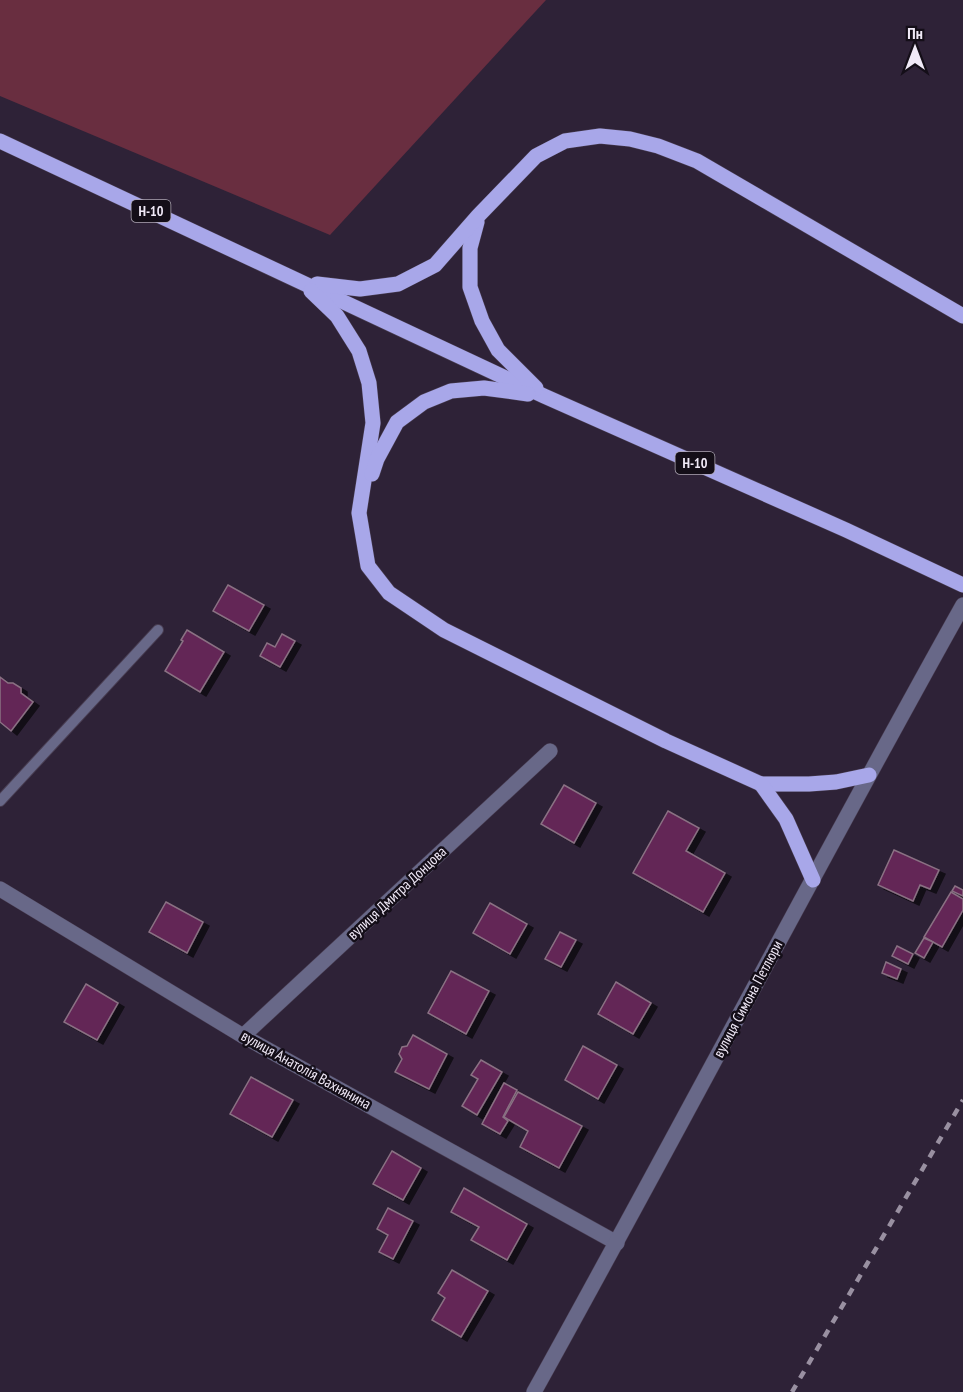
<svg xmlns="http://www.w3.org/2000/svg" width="963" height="1392" viewBox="0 0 963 1392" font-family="'PT Sans Narrow',sans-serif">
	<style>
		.green { fill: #692e40 }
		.building { fill: #632557; stroke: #8a7183; stroke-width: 1.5; filter: url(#shadow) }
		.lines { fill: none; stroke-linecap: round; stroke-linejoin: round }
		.service-casing { stroke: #493e52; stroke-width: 12 }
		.minor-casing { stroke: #493e52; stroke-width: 16 }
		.tertiary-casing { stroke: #493e52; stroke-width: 16 }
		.primary-casing { stroke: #493e52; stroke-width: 16 }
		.service { stroke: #686888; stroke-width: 10 }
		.minor { stroke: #686888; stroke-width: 15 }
		.tertiary { stroke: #686888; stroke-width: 15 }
		.primary { stroke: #a8a7e9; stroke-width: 15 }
		.rail { stroke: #9990a1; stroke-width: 4.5; stroke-dasharray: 8 8; stroke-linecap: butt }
		.labels { text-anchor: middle; stroke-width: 5; stroke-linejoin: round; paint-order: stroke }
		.shield { fill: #140e18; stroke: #aea7b4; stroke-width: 1.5 }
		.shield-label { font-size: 14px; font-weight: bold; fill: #f0e9f7 }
		.street-label { font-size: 15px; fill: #f0e9f7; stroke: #140e18 }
	</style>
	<defs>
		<filter id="shadow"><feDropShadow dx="6" dy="4" stdDeviation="0" flood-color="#0009"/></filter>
	</defs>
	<rect width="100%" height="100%" fill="#2e2237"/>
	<!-- green -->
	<polygon class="green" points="0,0 546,0 330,235 0,96"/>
	<!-- building -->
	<g class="building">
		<polygon points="228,585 264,605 249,631 213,611"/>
		<polygon points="187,630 224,652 200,692 165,671 183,641 181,640"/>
		<polygon points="282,634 295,641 280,667 260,656 267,643 275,647"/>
		<polygon points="0,677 8,683 13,683 21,688 21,693 33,702 11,731 0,722"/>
		<polygon points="564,785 596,803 574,843 541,824"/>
		<polygon points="668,811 699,828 686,851 725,873 703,912 633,873"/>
		<polygon points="894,850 939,870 930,889 920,885 913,901 878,885"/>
		<polygon points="955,886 963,890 963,896 952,891"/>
		<polygon points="951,892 963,899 963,910 942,947 924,937"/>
		<polygon points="166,902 203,922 187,953 149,932"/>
		<polygon points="490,903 527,924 510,954 473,933"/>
		<polygon points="560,932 576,940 561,967 545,959"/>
		<polygon points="924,938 933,942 924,958 915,953"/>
		<polygon points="897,946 913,954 908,964 892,956"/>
		<polygon points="886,962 901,969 897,979 882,973"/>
		<polygon points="451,971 489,991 466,1034 428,1013"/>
		<polygon points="616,982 651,1003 633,1034 598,1014"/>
		<polygon points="86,984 118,1003 97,1040 64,1022"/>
		<polygon points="413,1035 447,1054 429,1089 395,1072 402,1059 399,1054 402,1047 407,1046"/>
		<polygon points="583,1046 617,1065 598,1099 565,1080"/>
		<polygon points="481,1060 502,1072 477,1115 462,1106 478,1079 471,1075"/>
		<polygon points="251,1077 293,1100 272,1137 230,1114"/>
		<polygon points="504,1083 517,1090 503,1117 508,1121 500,1134 482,1124"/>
		<polygon points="518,1092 582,1126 559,1168 520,1147 528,1131 504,1117"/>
		<polygon points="392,1151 421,1168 403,1200 373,1184"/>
		<polygon points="464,1188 527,1224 507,1260 471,1240 479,1227 451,1212"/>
		<polygon points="388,1208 413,1221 393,1259 379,1252 388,1235 377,1229"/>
		<polygon points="452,1270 488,1291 461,1337 432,1320 445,1298 438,1293"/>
	</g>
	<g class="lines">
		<!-- service casing -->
		<g class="service-casing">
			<polyline id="service" points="0,801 158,630"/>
		</g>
		<!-- minor casing -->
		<g class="minor-casing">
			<g id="minor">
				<polyline points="0,889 243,1036 617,1243"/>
				<polyline points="243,1036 550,751"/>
			</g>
		</g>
		<!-- tertiary casing -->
		<g class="tertiary-casing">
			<path id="tertiary" d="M534 1392C679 1131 817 866 963 605"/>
		</g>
		<!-- primary casing -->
		<g class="primary-casing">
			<g id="primary">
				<polyline points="0,141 544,396 846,530 963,585"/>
				<polyline points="477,222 470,248 470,287 482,321 498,350 536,388"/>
				<polyline points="317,284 360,289 398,284 435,265 478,216 536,156 565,141 600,136 630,139 658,146 697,161 963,316"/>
				<polyline points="311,291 337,316 359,351 369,383 373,423 359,513 368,566 389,593 444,630 666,741 761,784 809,784 836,782 869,775"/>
				<polyline points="372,474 377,459 397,422 424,402 451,391 484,388 528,394"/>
				<polyline points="761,784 786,819 813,880"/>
			</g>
		</g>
		<!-- service -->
		<use href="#service" class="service"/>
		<!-- minor -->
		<use href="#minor" class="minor"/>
		<!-- tertiary -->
		<use href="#tertiary" class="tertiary"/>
		<!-- primary -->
		<use href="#primary" class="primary"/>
		<!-- rail -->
		<polyline class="rail" points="792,1392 963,1100"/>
	</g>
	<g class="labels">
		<!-- shield labels -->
		<g class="shield">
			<rect x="131.5" y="200" width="39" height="22" rx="4.5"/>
			<rect x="675.5" y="452" width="39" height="22" rx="4.5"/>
		</g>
		<g class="shield-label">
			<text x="151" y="216">Н-10</text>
			<text x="695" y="468">Н-10</text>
		</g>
		<!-- street labels -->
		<g class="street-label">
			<text transform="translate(397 893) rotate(-43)" y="5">вулиця Дмитра Донцова</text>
			<text transform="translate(748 999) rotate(-62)" y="5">вулиця Симона Петлюри</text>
			<text transform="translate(306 1070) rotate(29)" y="5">вулиця Анатолія Вахнянина</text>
		</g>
	</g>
	<!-- north arrow -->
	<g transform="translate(915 48)" stroke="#140e18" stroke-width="4.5" paint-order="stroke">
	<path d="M0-4.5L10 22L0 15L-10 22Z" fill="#f0e9f7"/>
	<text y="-9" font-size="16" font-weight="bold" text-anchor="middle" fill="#f0e9f7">Пн</text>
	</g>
</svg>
